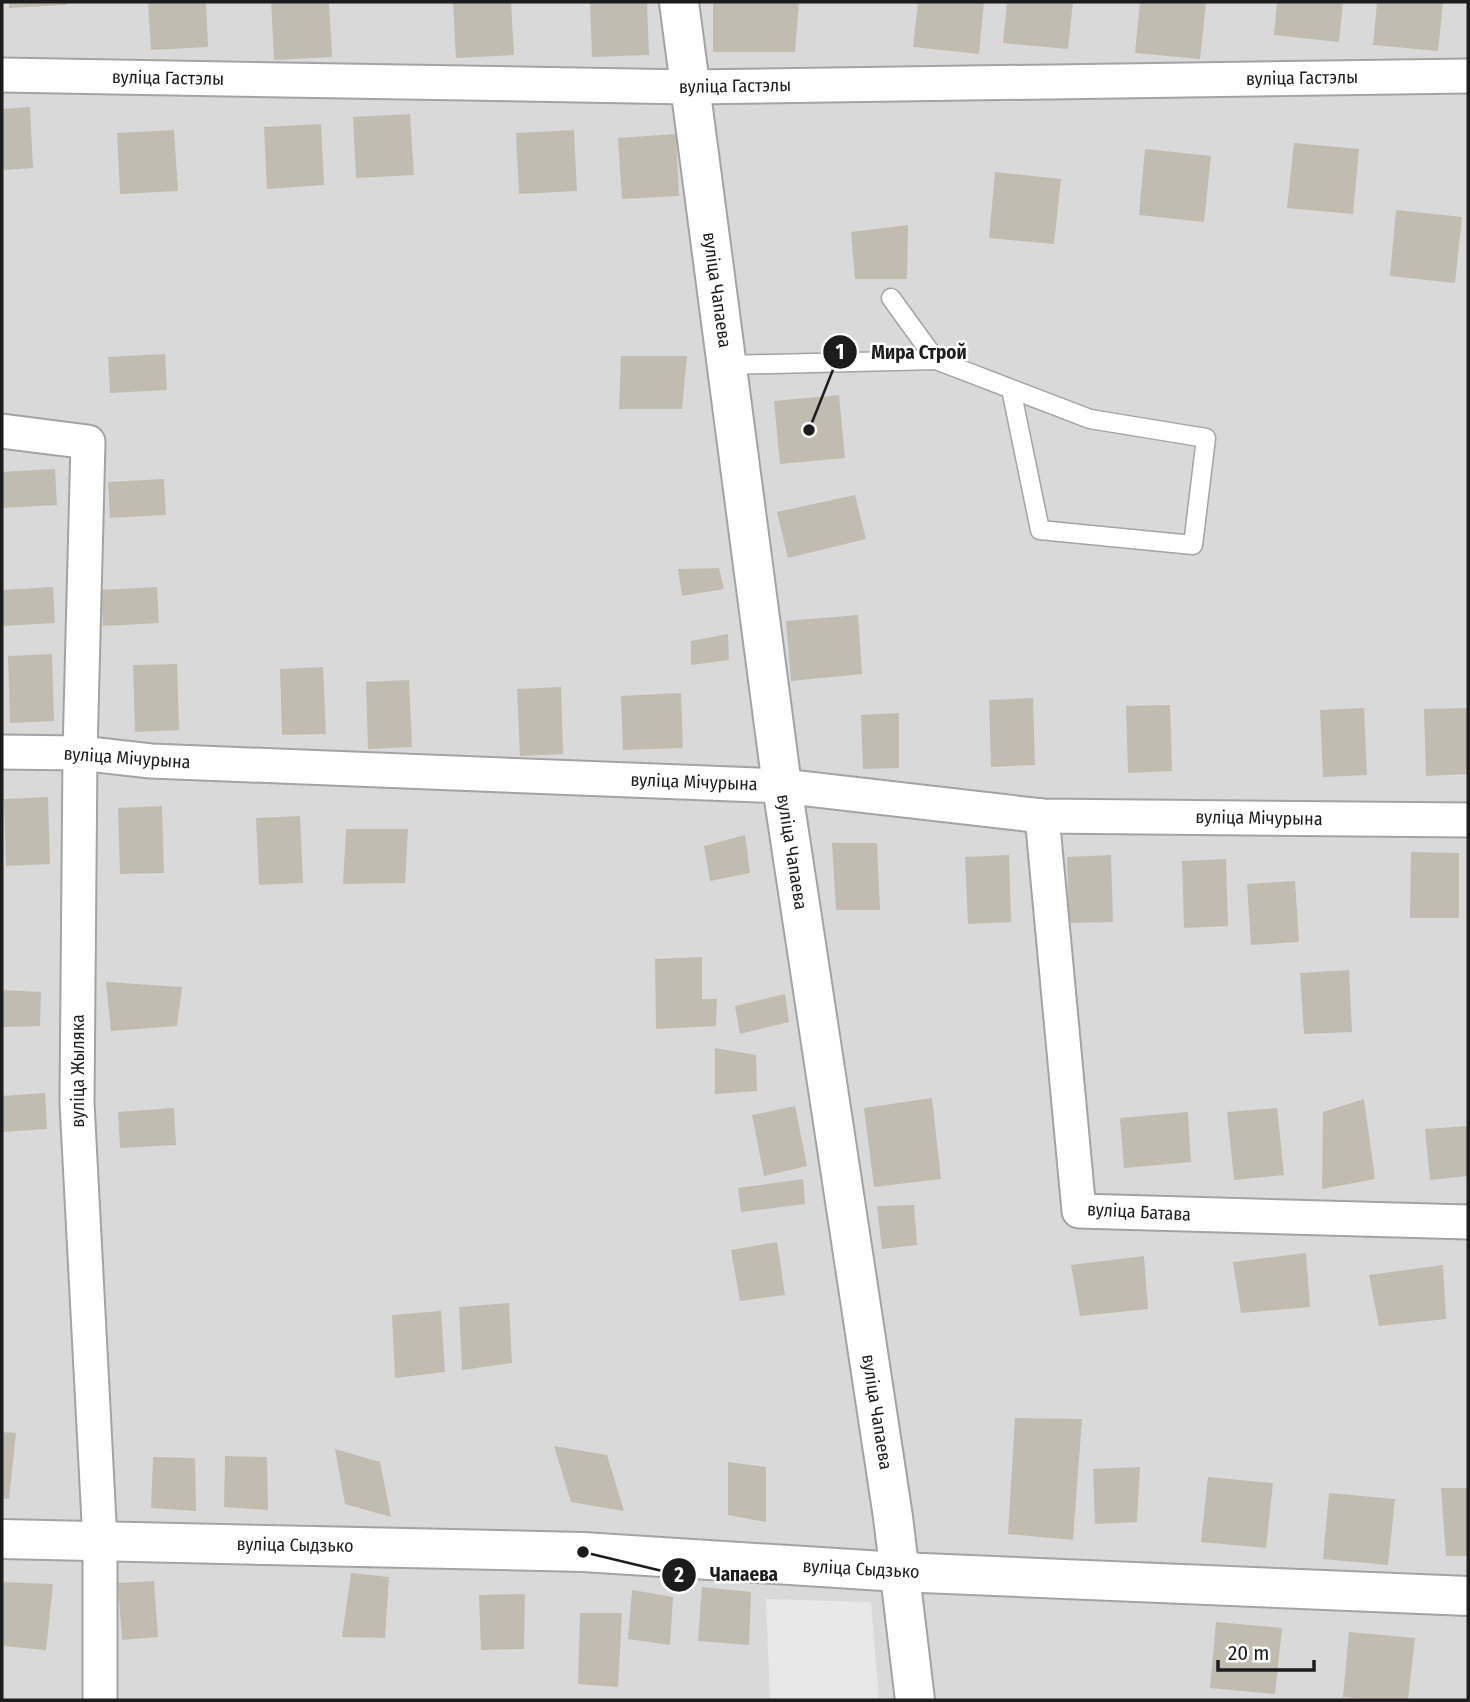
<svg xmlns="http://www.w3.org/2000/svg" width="1470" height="1702" viewBox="0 0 1470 1702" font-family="'Fira Sans Condensed',sans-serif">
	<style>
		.residential { fill: #dad9d9 }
		.parking { fill: #e8e8e8 }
		.building { fill: #c2bbb0 }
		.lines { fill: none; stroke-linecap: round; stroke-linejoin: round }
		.service-casing { stroke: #a3a3a3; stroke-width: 21 }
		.minor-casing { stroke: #a3a3a3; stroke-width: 37 }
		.tertiary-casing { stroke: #a3a3a3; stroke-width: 42 }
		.service { stroke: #fff; stroke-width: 18 }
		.minor { stroke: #fff; stroke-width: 33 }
		.tertiary { stroke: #fff; stroke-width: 38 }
		.labels { text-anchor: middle; stroke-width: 5; stroke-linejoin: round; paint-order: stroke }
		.street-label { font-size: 18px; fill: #1c1c1c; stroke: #fff }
		.leader { fill: none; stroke: #1c1c1c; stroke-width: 2.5 }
		.callout-dot { fill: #1c1c1c; stroke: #fff; stroke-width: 2.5 }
		.mark-label { font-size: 21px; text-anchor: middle; font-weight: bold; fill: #fff }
		.callout-label { font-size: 19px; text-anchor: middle; font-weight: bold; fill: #1c1c1c; stroke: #fff; stroke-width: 5; stroke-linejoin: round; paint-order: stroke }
	</style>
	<rect width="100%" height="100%" fill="#eeece1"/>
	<!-- residential -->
	<rect class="residential" x="2" y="2" width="1466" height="1698"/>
	<!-- parking -->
	<polygon class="parking" points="766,1599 871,1602 879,1700 770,1700"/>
	<!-- building -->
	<g class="building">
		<polygon points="9,2 66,2 67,5 9,8"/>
		<polygon points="148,2 206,2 208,47 151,50"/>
		<polygon points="271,2 329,2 332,57 274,60"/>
		<polygon points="453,2 511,2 514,55 456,58"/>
		<polygon points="590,2 647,2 649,55 592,57"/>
		<polygon points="713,2 799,2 795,52 713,52"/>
		<polygon points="918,2 984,2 979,54 913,47"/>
		<polygon points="1007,2 1073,2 1068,49 1003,43"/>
		<polygon points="1140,2 1206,2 1200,59 1135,53"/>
		<polygon points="1277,2 1343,2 1339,42 1274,35"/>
		<polygon points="1377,2 1443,2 1438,51 1373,45"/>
		<polygon points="30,107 33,168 2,170 2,109"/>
		<polygon points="410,114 414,175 356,178 353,117"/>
		<polygon points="321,124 324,185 267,189 264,127"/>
		<polygon points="174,130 178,191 120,194 117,133"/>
		<polygon points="574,130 577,191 519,194 516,133"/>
		<polygon points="676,134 679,196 622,199 618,138"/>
		<polygon points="1294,143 1359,149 1353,214 1287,208"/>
		<polygon points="1145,149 1211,156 1204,222 1139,215"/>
		<polygon points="995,172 1061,179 1054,244 989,238"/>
		<polygon points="1396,210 1462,217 1455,283 1390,276"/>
		<polygon points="908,225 907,279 855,279 851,232"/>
		<polygon points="165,354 167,390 110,393 108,357"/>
		<polygon points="621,356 687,356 682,409 619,409"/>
		<polygon points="839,395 845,458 780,464 774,401"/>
		<polygon points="55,469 57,505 2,508 2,472"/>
		<polygon points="164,479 166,515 110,518 108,482"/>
		<polygon points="855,495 866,539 788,558 777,512"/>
		<polygon points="719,568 724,589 682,596 678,569"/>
		<polygon points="53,587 55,623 2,626 2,590"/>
		<polygon points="157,587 159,623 103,626 101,590"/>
		<polygon points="858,615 862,674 791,681 786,621"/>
		<polygon points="728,634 729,660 691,665 691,641"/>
		<polygon points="52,654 54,721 10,723 8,656"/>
		<polygon points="177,664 179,730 135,732 133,665"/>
		<polygon points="323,667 326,734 282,735 280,669"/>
		<polygon points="409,680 412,747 368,749 366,682"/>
		<polygon points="561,687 563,754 520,756 517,689"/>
		<polygon points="681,693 683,748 623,750 621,696"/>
		<polygon points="1033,698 1035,765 991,767 989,700"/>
		<polygon points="1170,705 1172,771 1128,773 1126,706"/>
		<polygon points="1364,708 1367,775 1323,777 1320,710"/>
		<polygon points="1468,708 1468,774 1426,776 1424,709"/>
		<polygon points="899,713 899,768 863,769 861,715"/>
		<polygon points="48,797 50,864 6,866 4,799"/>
		<polygon points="162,806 164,873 120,874 118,808"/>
		<polygon points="300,816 303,883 259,885 256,818"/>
		<polygon points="346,829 408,829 405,883 343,884"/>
		<polygon points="745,835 750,873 710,881 704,846"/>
		<polygon points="832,843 877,843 880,910 836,910"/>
		<polygon points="1411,852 1459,853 1459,918 1410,918"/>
		<polygon points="1009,855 1011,922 968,924 965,857"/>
		<polygon points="1111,855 1113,922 1069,923 1067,857"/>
		<polygon points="1226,859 1228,926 1184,928 1182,861"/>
		<polygon points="1295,881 1299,942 1251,945 1247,884"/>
		<polygon points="702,957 702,999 717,999 716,1026 656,1029 655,959"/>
		<polygon points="1349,970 1352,1032 1304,1034 1300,973"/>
		<polygon points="106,982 182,987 177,1026 111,1031"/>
		<polygon points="2,990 41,992 40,1026 2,1027"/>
		<polygon points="785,994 789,1022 740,1034 735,1006"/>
		<polygon points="715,1048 756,1055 757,1091 715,1094"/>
		<polygon points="45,1093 47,1129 2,1132 2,1096"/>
		<polygon points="932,1098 941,1179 874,1187 864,1108"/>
		<polygon points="1364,1099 1375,1179 1322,1189 1323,1112"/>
		<polygon points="795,1106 807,1166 764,1176 752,1115"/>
		<polygon points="174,1108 176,1145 120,1148 118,1112"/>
		<polygon points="1277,1108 1284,1175 1234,1180 1227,1112"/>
		<polygon points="1188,1112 1191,1162 1124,1168 1120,1118"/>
		<polygon points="1468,1126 1468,1176 1430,1180 1425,1129"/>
		<polygon points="803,1179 805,1204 741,1212 738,1188"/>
		<polygon points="914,1205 917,1245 882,1249 877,1206"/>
		<polygon points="777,1242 785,1295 740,1301 731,1250"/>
		<polygon points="1306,1253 1310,1307 1241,1313 1233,1262"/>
		<polygon points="1144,1256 1148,1309 1080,1316 1071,1265"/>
		<polygon points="1443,1265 1446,1319 1379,1326 1369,1275"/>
		<polygon points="509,1303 512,1363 462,1370 459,1307"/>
		<polygon points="441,1311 445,1372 395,1378 392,1315"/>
		<polygon points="1015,1418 1082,1419 1073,1540 1008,1534"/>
		<polygon points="2,1432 16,1433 9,1499 2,1498"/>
		<polygon points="554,1446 607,1455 624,1511 571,1502"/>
		<polygon points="335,1449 380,1462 391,1517 345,1504"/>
		<polygon points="225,1456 267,1457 268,1510 224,1507"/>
		<polygon points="153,1457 195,1458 196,1511 151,1508"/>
		<polygon points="728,1462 766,1467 766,1522 728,1515"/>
		<polygon points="1140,1467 1137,1522 1095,1524 1093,1469"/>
		<polygon points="1208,1477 1273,1483 1266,1548 1201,1542"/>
		<polygon points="1441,1488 1468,1488 1468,1556 1446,1556"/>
		<polygon points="1329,1493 1395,1499 1388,1565 1323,1559"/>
		<polygon points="351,1573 389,1577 385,1638 342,1637"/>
		<polygon points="154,1581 158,1637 122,1640 118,1583"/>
		<polygon points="2,1582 53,1584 46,1650 2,1646"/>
		<polygon points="702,1587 751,1592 749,1645 698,1641"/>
		<polygon points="632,1590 673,1597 670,1645 628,1639"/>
		<polygon points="525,1594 524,1649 481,1650 479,1595"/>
		<polygon points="580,1613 622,1613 618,1687 578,1684"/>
		<polygon points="1216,1622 1282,1628 1275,1694 1210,1688"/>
		<polygon points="1349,1632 1415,1638 1408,1700 1374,1700 1343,1697"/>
	</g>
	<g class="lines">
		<!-- service casing -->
		<g class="service-casing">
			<g id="service">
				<polyline points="891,298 936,360"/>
				<polyline points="727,365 936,360 1090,419 1206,438 1193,545 1040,530 1011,389"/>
			</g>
		</g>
		<!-- minor casing -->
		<g class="minor-casing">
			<g id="minor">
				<polyline points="2,75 690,87 1468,76"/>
				<polyline points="2,431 88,442 80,753 77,1103 100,1541 100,1700"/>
				<polyline points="2,752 80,753 151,761 782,786 1042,816 1468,820"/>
				<polyline points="1042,816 1079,1211 1468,1222"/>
			</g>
		</g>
		<!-- tertiary casing -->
		<g class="tertiary-casing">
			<g id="tertiary">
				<polyline points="679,2 782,786 893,1517 915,1700"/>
				<polyline points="2,1539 583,1552 899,1572 1468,1596"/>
			</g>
		</g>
		<!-- service -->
		<use href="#service" class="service"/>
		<!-- minor -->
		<use href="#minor" class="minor"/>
		<!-- tertiary -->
		<use href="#tertiary" class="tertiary"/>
	</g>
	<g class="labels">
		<!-- street labels -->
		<g class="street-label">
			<text transform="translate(168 78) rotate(1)" y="6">вуліца Гастэлы</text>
			<text transform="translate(1302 78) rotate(-1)" y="6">вуліца Гастэлы</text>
			<text transform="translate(735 86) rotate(-1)" y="6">вуліца Гастэлы</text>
			<text transform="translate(717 290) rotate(82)" y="6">вуліца Чапаева</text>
			<text transform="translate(127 758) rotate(4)" y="6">вуліца Мічурына</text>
			<text transform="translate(694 782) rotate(2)" y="6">вуліца Мічурына</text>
			<text transform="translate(1259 818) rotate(1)" y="6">вуліца Мічурына</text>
			<text transform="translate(792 852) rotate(81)" y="6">вуліца Чапаева</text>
			<text transform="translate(78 1071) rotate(-90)" y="6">вуліца Жыляка</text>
			<text transform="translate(1139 1212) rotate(3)" y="6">вуліца Батава</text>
			<text transform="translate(877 1412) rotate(81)" y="6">вуліца Чапаева</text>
			<text transform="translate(295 1545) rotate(1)" y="6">вуліца Сыдзько</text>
			<text transform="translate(861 1569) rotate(3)" y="6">вуліца Сыдзько</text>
		</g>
	</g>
	<!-- callouts -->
	<path class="leader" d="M809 430L840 352M583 1552L679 1575"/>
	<g class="callout-dot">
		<circle cx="809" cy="430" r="7"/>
		<circle cx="583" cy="1552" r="7"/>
		<circle cx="840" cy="352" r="18"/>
		<circle cx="679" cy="1575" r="18"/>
	</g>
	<g class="mark-label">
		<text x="840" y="359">1</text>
		<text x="679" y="1582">2</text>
	</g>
	<g class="callout-label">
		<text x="919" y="359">Мира Строй</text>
		<text x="744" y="1581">Чапаева</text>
	</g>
	<!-- border -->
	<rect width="1470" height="1702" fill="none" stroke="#1c1c1c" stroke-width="7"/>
	<!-- scale -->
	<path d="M1218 1660v10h96v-10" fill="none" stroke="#1c1c1c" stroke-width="3.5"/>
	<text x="1228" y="1660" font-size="21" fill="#1c1c1c" stroke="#ffffff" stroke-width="5" paint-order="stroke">20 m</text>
</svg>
